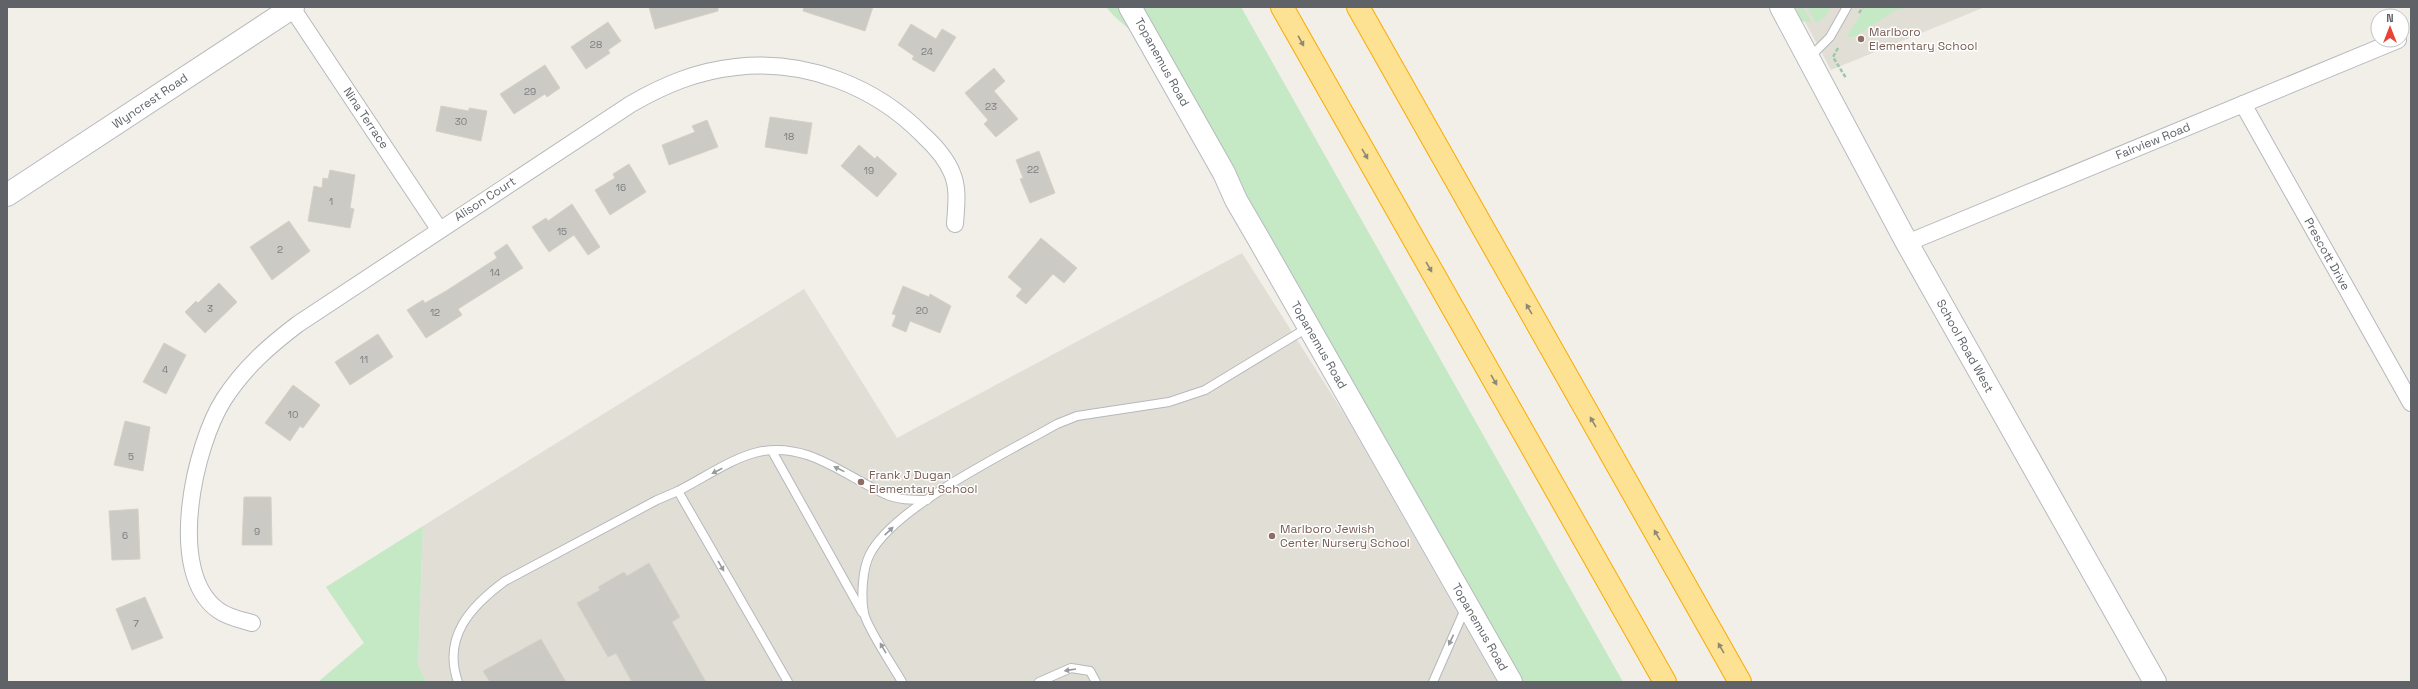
<svg xmlns="http://www.w3.org/2000/svg" width="2418" height="689" viewBox="0 0 2418 689" font-family="'Space Grotesk',sans-serif">
	<style>
		.education { fill: #e1ded6 }
		.green { fill: #c5e8c5 }
		.building { fill: #cccac5; stroke: #d6d1c6 }
		.lines { fill: none; stroke-linecap: round; stroke-linejoin: round }
		.lane-casing { stroke: #b5b8bc; stroke-width: 10 }
		.street-casing { stroke: #b5b8bc; stroke-width: 18 }
		.secondary-casing { stroke: #b6babf; stroke-width: 24 }
		.highway-casing { stroke: #f9ab00; stroke-width: 24 }
		.path { stroke: #9cc7a9; stroke-width: 2.5; stroke-dasharray: 4 2; stroke-linecap: butt }
		.lane { stroke: #fff; stroke-width: 8 }
		.street { stroke: #fff; stroke-width: 16 }
		.secondary { stroke: #fff; stroke-width: 22 }
		.highway { stroke: #fde293; stroke-width: 22 }
		.oneway { fill: #8e8975 }
		.oneway2 { fill: #979a9d }
		.education-dot { fill: #8d6e63; stroke: #fff; stroke-width: 1.5 }
		.labels { text-anchor: middle; stroke-width: 3; stroke-linejoin: round; paint-order: stroke }
		.number-label { font-size: 10px; fill: #7a7d7f }
		.education-label { font-size: 12px; fill: #785e54; stroke: #fff; text-anchor: start }
		.street-label { font-size: 12px; fill: #5f6368; stroke: #fff }
	</style>
	<rect width="100%" height="100%" fill="#f1efe8"/>
	<!-- education -->
	<g class="education">
		<polygon points="1797,7 1985,7 1831,70"/>
		<polygon points="1242,253 1346,417 1497,682 426,682 418,664 423,526 804,289 897,438"/>
	</g>
	<!-- green -->
	<g class="green">
		<polygon points="1106,7 1241,7 1623,682 1522,682 1176,71 1113,15"/>
		<polygon points="1795,7 1803,7 1812,23 1802,21"/>
		<polygon points="1807,7 1831,7 1825,17 1816,23"/>
		<polygon points="1865,7 1911,7 1896,10 1854,37 1847,37"/>
		<polygon points="423,526 418,664 426,682 318,682 364,643 326,587"/>
	</g>
	<!-- building -->
	<g class="building">
		<polygon points="649,7 718,7 718,11 655,29"/>
		<polygon points="804,7 873,7 865,31 803,11"/>
		<polygon points="608,22 621,41 608,50 610,53 586,69 571,47"/>
		<polygon points="911,24 936,39 942,29 956,37 934,72 912,59 914,56 898,45"/>
		<polygon points="545,65 560,88 547,97 545,94 514,114 500,94"/>
		<polygon points="994,68 1005,81 994,91 1018,119 996,137 984,124 988,120 965,93"/>
		<polygon points="441,106 469,111 469,108 487,111 481,141 436,131"/>
		<polygon points="770,117 812,123 807,154 765,147"/>
		<polygon points="707,120 718,147 669,165 662,145 695,132 692,126"/>
		<polygon points="859,145 875,159 877,156 897,174 877,197 841,166"/>
		<polygon points="1039,151 1055,193 1030,203 1020,179 1023,178 1016,160"/>
		<polygon points="629,164 646,192 610,215 595,190 615,178 613,174"/>
		<polygon points="330,170 355,175 350,208 354,209 350,228 308,221 314,186 322,188 323,178 328,179"/>
		<polygon points="572,204 600,247 588,255 574,235 549,252 532,227 546,218 548,221"/>
		<polygon points="289,221 310,251 272,280 250,247"/>
		<polygon points="1041,238 1077,268 1064,283 1053,274 1026,304 1016,296 1022,289 1008,277"/>
		<polygon points="507,244 523,268 458,309 462,315 426,338 407,310 423,300 425,303 446,291 497,258 494,253"/>
		<polygon points="219,283 237,302 205,333 185,312 196,301 198,303"/>
		<polygon points="903,286 929,297 930,294 951,306 940,333 910,321 906,332 892,326 896,315 892,314"/>
		<polygon points="378,334 393,357 350,385 335,362"/>
		<polygon points="164,343 186,355 166,394 143,382"/>
		<polygon points="293,385 320,405 303,428 300,426 290,441 265,423"/>
		<polygon points="125,421 150,427 143,471 114,465"/>
		<polygon points="244,497 271,497 272,545 242,545"/>
		<polygon points="138,509 140,559 112,560 109,511"/>
		<polygon points="649,563 680,617 672,622 706,682 632,682 616,653 608,657 577,603 600,590 598,587 624,572 627,576"/>
		<polygon points="145,597 163,638 132,650 116,609"/>
		<polygon points="541,639 566,682 490,682 483,671"/>
	</g>
	<g class="lines">
		<!-- lane casing -->
		<g class="lane-casing">
			<g id="lane">
				<polyline points="1810,57 1830,37 1847,7"/>
				<polyline points="772,451 862,612"/>
				<path d="M458 682C442 637 471 606 505 581L657 500 678 491"/>
				<path d="M788 682 678 491C702 479 732 458 758 452 807 441 843 475 885 494 898 500 912 500 927 500"/>
				<path d="M902 682C894 668 866 626 864 613 861 598 862 569 870 554 895 506 1008 452 1057 424L1077 416 1169 402 1205 390 1307 328"/>
				<polyline points="1039,682 1071,668 1090,671 1096,682"/>
				<polyline points="1433,682 1465,609"/>
			</g>
		</g>
		<!-- street casing -->
		<g class="street-casing">
			<g id="street">
				<polyline points="292,8 439,229"/>
				<polyline points="2243,104 2411,403"/>
				<polyline points="1907,243 2398,40"/>
				<path d="M252 623C241 620 227 617 218 610 165 572 195 444 224 399 244 368 269 346 298 324L631 104C664 85 697 71 736 67 805 59 875 86 923 135 935 146 946 158 952 173 959 189 956 207 955 224"/>
			</g>
		</g>
		<!-- secondary casing -->
		<g class="secondary-casing">
			<g id="secondary">
				<polyline points="1130,7 1224,173 1236,200 1261,243 1511,682"/>
				<polyline points="1781,7 1907,243 2155,682"/>
				<polyline points="7,195 293,7"/>
			</g>
		</g>
		<!-- highway casing -->
		<g class="highway-casing">
			<g id="highway">
				<polyline points="1282,7 1665,682"/>
				<polyline points="1358,7 1740,682"/>
			</g>
		</g>
		<!-- path -->
		<g class="path">
			<polyline points="1859,13 1863,7"/>
			<polyline points="1838,48 1833,57 1846,78"/>
		</g>
		<!-- lane -->
		<use href="#lane" class="lane"/>
		<!-- street -->
		<use href="#street" class="street"/>
		<!-- secondary -->
		<use href="#secondary" class="secondary"/>
		<!-- highway -->
		<use href="#highway" class="highway"/>
	</g>
	<!-- one-way arrows -->
	<defs><path id="oneway-solid" d="M-6-.8H1V-3.2L6.5 0L1 3.2V.8H-6Z"/></defs>
	<g class="oneway">
		<use href="#oneway-solid" transform="translate(1301 41) rotate(61)"/>
		<use href="#oneway-solid" transform="translate(1365 154) rotate(60)"/>
		<use href="#oneway-solid" transform="translate(1429 267) rotate(60)"/>
		<use href="#oneway-solid" transform="translate(1529 309) rotate(-120)"/>
		<use href="#oneway-solid" transform="translate(1494 380) rotate(60)"/>
		<use href="#oneway-solid" transform="translate(1593 422) rotate(-120)"/>
		<use href="#oneway-solid" transform="translate(1657 535) rotate(-120)"/>
		<use href="#oneway-solid" transform="translate(1721 648) rotate(-120)"/>
	</g>
	<g class="oneway2">
		<use href="#oneway-solid" transform="translate(839 469) rotate(-154)"/>
		<use href="#oneway-solid" transform="translate(717 471) rotate(153)"/>
		<use href="#oneway-solid" transform="translate(889 531) rotate(-43)"/>
		<use href="#oneway-solid" transform="translate(721 566) rotate(60)"/>
		<use href="#oneway-solid" transform="translate(1451 640) rotate(115)"/>
		<use href="#oneway-solid" transform="translate(883 648) rotate(-120)"/>
		<use href="#oneway-solid" transform="translate(1070 670) rotate(171)"/>
	</g>
	<!-- markers -->
	<g class="education-dot">
		<circle cx="1861" cy="39" r="4"/>
		<circle cx="861" cy="482" r="4"/>
		<circle cx="1272" cy="536" r="4"/>
	</g>
	<g class="labels">
		<!-- number labels -->
		<g class="number-label">
			<text x="596" y="48">28</text>
			<text x="927" y="55">24</text>
			<text x="530" y="95">29</text>
			<text x="991" y="110">23</text>
			<text x="461" y="125">30</text>
			<text x="789" y="140">18</text>
			<text x="1033" y="173">22</text>
			<text x="869" y="174">19</text>
			<text x="621" y="191">16</text>
			<text x="331" y="205">1</text>
			<text x="562" y="235">15</text>
			<text x="280" y="253">2</text>
			<text x="495" y="276">14</text>
			<text x="210" y="312">3</text>
			<text x="922" y="314">20</text>
			<text x="435" y="316">12</text>
			<text x="364" y="363">11</text>
			<text x="165" y="373">4</text>
			<text x="293" y="418">10</text>
			<text x="131" y="460">5</text>
			<text x="257" y="535">9</text>
			<text x="125" y="539">6</text>
			<text x="136" y="627">7</text>
		</g>
		<!-- education labels -->
		<g class="education-label">
			<text x="1869" y="36">Marlboro<tspan x="1869" dy="14">Elementary School</tspan></text>
			<text x="869" y="479">Frank J Dugan<tspan x="869" dy="14">Elementary School</tspan></text>
			<text x="1280" y="533">Marlboro Jewish<tspan x="1280" dy="14">Center Nursery School</tspan></text>
		</g>
		<!-- street labels -->
		<g class="street-label">
			<text transform="translate(1162 62) rotate(61)" y="4">Topanemus Road</text>
			<text transform="translate(150 101) rotate(-34)" y="4">Wyncrest Road</text>
			<text transform="translate(366 118) rotate(56)" y="4">Nina Terrace</text>
			<text transform="translate(2153 141) rotate(-22)" y="4">Fairview Road</text>
			<text transform="translate(485 199) rotate(-33)" y="4">Alison Court</text>
			<text transform="translate(2327 254) rotate(61)" y="4">Prescott Drive</text>
			<text transform="translate(1319 345) rotate(60)" y="4">Topanemus Road</text>
			<text transform="translate(1965 346) rotate(61)" y="4">School Road West</text>
			<text transform="translate(1480 627) rotate(60)" y="4">Topanemus Road</text>
		</g>
	</g>
	<!-- border -->
	<rect width="2418" height="689" fill="none" stroke="#5f6368" stroke-width="16"/>
	<!-- north arrow -->
	<g transform="translate(2390 28)"><circle r="19" fill="#ffffff" stroke="#bfc1c3"/>
	<path d="M0-3L7 15L0 10L-7 15Z" fill="#ea4335"/>
	<text y="-6" font-size="11" font-weight="bold" text-anchor="middle" fill="#5f6368">N</text>
	</g>
</svg>
